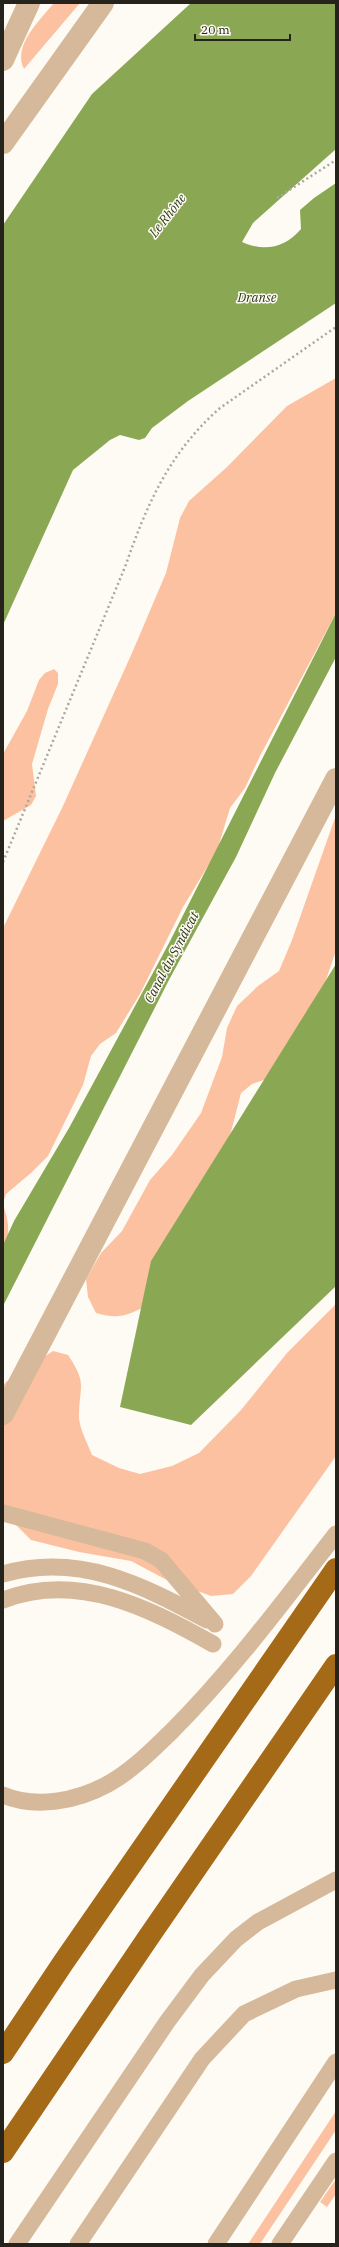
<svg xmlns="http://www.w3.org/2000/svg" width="339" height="2247" viewBox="0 0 339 2247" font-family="'IBM Plex Serif',serif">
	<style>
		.green { fill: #fcc1a0 }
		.water { fill: #8aa854 }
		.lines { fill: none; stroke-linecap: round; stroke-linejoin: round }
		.path { stroke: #aaa7a1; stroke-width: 2.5; stroke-dasharray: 2 3; stroke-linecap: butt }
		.lane { stroke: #d5b99a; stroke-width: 17 }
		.street { stroke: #d5b99a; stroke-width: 22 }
		.highway { stroke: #a56a17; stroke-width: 22 }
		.labels { text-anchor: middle; stroke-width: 3; stroke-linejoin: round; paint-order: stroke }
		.water-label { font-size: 13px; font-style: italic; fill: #2c3814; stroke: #fefbf4 }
	</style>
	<rect width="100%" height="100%" fill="#fefbf4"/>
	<!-- green -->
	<g class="green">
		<path d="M54 3H80L24 69C12 46 40 20 54 3Z"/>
		<polygon points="336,378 336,613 260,756 245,788 230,808 217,851 183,907 140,994 116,1033 100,1044 91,1056 83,1085 48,1156 31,1173 6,1194 3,1203 3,928 63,806 132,653 166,573 180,518 189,501 227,467 287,406"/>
		<polygon points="54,669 58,673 58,684 48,709 32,764 36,796 31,805 3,821 3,754 27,711 39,680 45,673"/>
		<path d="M336 815V951L305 1040 285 1073 252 1084 241 1093 231 1132 149 1305C127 1315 120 1320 96 1313L88 1297 86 1279 101 1253 122 1231 150 1180 172 1155 201 1113 222 1057 227 1028 237 1006 258 986 279 971 292 940Z"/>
		<path d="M3 1205C9 1221 11 1236 3 1251Z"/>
		<path d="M336 1304V1456L251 1576 233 1594 211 1596 165 1579 131 1561 79 1552 31 1540 3 1512V1386L6 1382 53 1351 68 1355C88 1385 79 1385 79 1417 79 1428 88 1444 92 1455L119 1468 140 1474 172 1466 199 1453 241 1410 287 1353Z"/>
		<polygon points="336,2111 336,2130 260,2244 248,2244"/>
		<polygon points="336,2179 336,2194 327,2207 320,2202"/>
	</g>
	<!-- water -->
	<g class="water">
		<path d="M191 3H336V149L253 223 242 242C264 252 285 248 301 229L300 210 314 198 336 183V303L188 401 152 428 145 438 139 440 120 435 110 440 73 470 3 625V225L92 94Z"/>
		<polygon points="336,613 336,657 275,773 236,857 170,978 3,1306 3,1245 14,1221 69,1128 168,945"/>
		<polygon points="336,964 336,1286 191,1425 120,1407 151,1261"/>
	</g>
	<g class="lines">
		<!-- path -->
		<g class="path">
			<polyline points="277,198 336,160"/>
			<path d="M3 862 125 567C147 504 169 453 220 408L336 327"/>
		</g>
		<!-- lane -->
		<g class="lane">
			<polyline points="3,1513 145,1551 161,1560 215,1624"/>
			<path d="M3 1574C79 1552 142 1585 207 1620"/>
			<path d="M3 1600C77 1571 149 1608 213 1644"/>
			<path d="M3 1795C36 1809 77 1801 108 1784 132 1771 152 1750 171 1732 232 1671 283 1602 336 1534"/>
			<polyline points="17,2244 167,2022 202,1975 236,1939 258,1922 336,1880"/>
			<polyline points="78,2244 202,2059 244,2014 296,1989 336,1980"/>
			<polyline points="216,2244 336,2062"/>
			<polyline points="280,2244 336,2161"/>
		</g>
		<!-- street -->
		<g class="street">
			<polyline points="3,60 29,3"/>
			<polyline points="3,143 103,3"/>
			<polyline points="3,1414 336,779"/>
		</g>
		<!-- highway -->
		<g class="highway">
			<polyline points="3,2053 63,1963 336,1569"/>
			<polyline points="3,2152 148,1938 336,1665"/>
		</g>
	</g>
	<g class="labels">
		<!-- water labels -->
		<g class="water-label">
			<text transform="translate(167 215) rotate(-52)" y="5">Le Rhône</text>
			<text x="257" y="302">Dranse</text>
			<text transform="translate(171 957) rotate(-62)" y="5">Canal du Syndicat</text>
		</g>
	</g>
	<!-- border -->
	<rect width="339" height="2247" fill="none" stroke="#26231d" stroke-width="8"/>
	<!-- scale -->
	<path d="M195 34v6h95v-6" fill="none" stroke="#26231d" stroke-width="2"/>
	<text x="201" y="34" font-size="12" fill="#26231d" stroke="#fefbf4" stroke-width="3" paint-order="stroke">20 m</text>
</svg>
